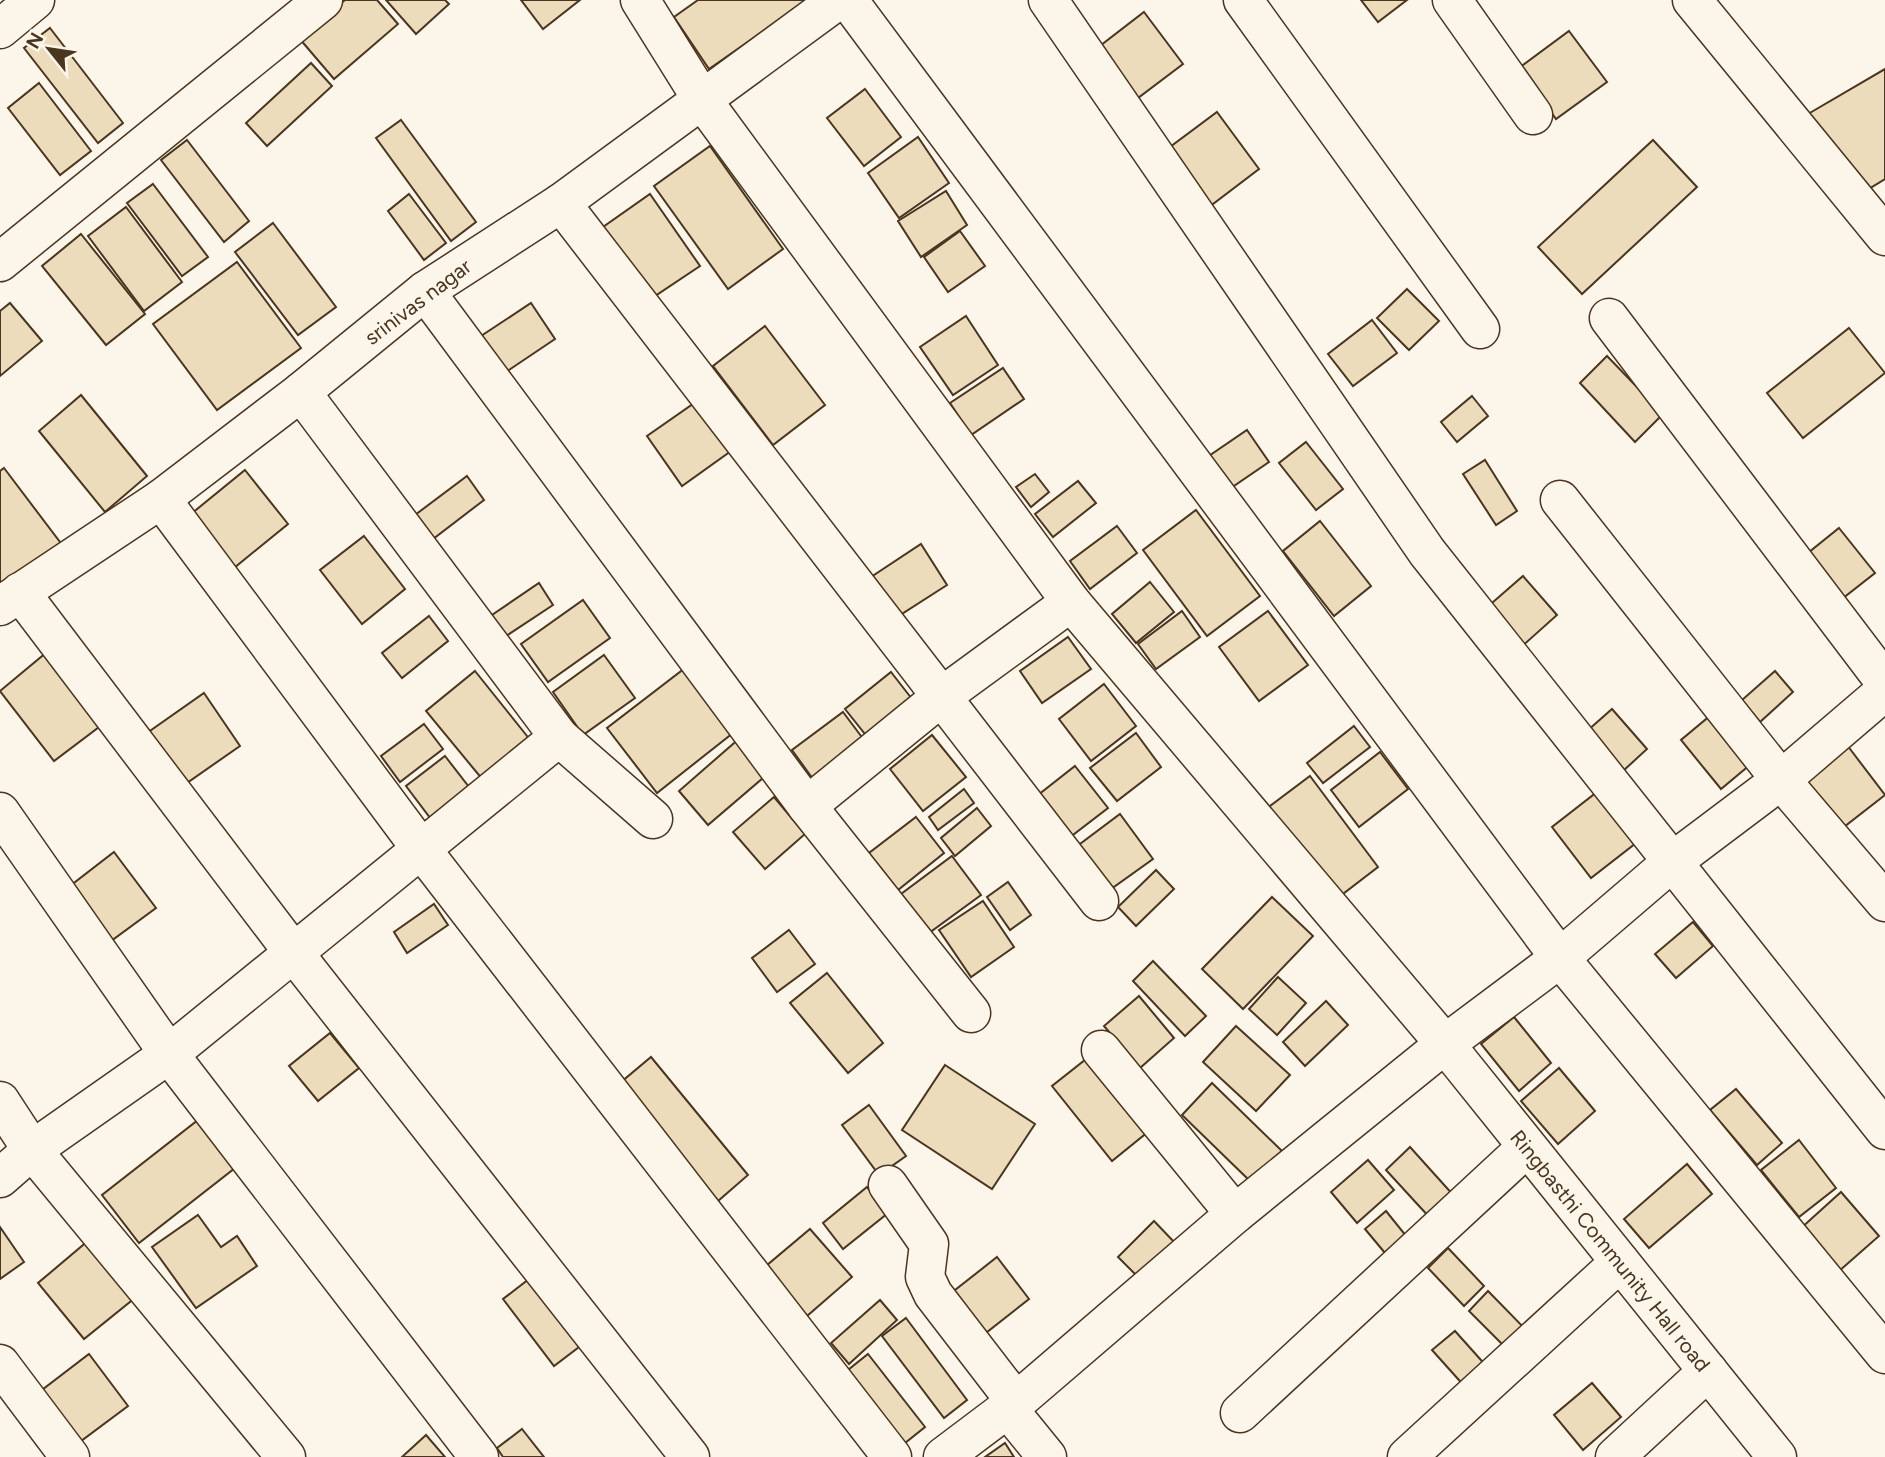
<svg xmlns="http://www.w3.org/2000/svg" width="1885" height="1457" viewBox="0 0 1885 1457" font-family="Figtree,sans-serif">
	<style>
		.building { fill: #ecdcbc; stroke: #4a3520; stroke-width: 2 }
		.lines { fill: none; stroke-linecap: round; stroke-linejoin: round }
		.minor-casing { stroke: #4a3520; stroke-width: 41 }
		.minor { stroke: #fbf6e9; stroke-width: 38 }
		.labels { text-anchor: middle; stroke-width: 5; stroke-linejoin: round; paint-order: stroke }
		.street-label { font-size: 21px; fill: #4a3520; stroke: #fbf6e9 }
	</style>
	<rect width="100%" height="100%" fill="#fbf6e9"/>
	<!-- building -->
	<g class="building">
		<polygon points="345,0 377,0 398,24 334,79 299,38"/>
		<polygon points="386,0 445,0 449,4 416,34"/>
		<polygon points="521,0 580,0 543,29"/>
		<polygon points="698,0 808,0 709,69 674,17"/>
		<polygon points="1361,0 1407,0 1378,22"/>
		<polygon points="1144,12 1183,64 1134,101 1096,49"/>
		<polygon points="50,28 123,123 98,143 24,48"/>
		<polygon points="1569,31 1607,82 1556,119 1519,68"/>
		<polygon points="311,63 332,86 267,146 246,123"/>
		<polygon points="1885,69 1885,179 1857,196 1808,114"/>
		<polygon points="39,83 91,151 60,175 8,108"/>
		<polygon points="865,89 901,137 864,166 827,118"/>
		<polygon points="1217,112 1259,169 1209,207 1166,150"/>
		<polygon points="401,120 476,222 451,241 376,138"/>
		<polygon points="918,137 949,183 899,218 868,173"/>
		<polygon points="187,140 249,221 224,242 161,160"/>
		<polygon points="1653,140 1697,187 1582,294 1538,247"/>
		<polygon points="710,146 783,249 728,289 654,186"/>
		<polygon points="153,184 208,257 182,276 127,203"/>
		<polygon points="946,191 967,225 921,257 898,221"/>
		<polygon points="409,194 446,243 424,260 388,211"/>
		<polygon points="650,194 700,266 652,298 603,227"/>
		<polygon points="126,207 182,282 144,311 88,236"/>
		<polygon points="273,223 336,307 298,335 235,252"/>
		<polygon points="960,231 985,266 948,292 924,257"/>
		<polygon points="81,234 145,314 106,345 42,266"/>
		<polygon points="237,262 301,348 217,410 153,324"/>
		<polygon points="1407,289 1439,321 1409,350 1377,318"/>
		<polygon points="10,303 42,341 0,376 0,311"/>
		<polygon points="531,303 555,339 506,372 481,336"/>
		<polygon points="966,316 998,365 953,395 920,347"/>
		<polygon points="1372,320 1397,353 1353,386 1328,354"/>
		<polygon points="765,326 825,405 773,445 713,366"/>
		<polygon points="1849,328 1885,373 1803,438 1767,393"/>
		<polygon points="1607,356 1663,414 1635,442 1580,383"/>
		<polygon points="1003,368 1024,399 971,435 950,403"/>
		<polygon points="81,395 147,476 105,512 39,431"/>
		<polygon points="1472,396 1488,416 1457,442 1441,422"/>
		<polygon points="703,397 738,446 682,486 647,436"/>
		<polygon points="1247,430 1269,462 1225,492 1203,460"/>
		<polygon points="1306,442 1343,489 1316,510 1279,463"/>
		<polygon points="1485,460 1517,511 1496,525 1463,474"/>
		<polygon points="4,468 63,546 0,594 0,471"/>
		<polygon points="245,470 288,524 234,568 191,514"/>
		<polygon points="1035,474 1049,492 1031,507 1016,487"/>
		<polygon points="467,476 484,500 433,539 415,515"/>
		<polygon points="1078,481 1096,503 1053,537 1035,514"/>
		<polygon points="1196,510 1260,596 1207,636 1143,550"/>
		<polygon points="1320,521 1371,586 1334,616 1283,551"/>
		<polygon points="1117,526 1137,553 1090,589 1070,561"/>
		<polygon points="1839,528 1875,573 1838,602 1803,557"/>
		<polygon points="364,536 405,589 362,624 320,570"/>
		<polygon points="921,544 947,585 897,617 871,577"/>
		<polygon points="1523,576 1557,615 1519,649 1485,609"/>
		<polygon points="1150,582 1174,612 1136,643 1112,614"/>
		<polygon points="539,583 553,605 503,638 489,617"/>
		<polygon points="583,600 610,638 548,682 521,644"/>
		<polygon points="1182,611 1200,637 1156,669 1138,644"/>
		<polygon points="1268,611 1308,665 1259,701 1219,647"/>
		<polygon points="429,616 448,641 402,678 382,653"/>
		<polygon points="1068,637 1091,669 1042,703 1020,671"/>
		<polygon points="47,652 103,724 54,761 0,691"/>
		<polygon points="604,655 635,698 583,735 553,692"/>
		<polygon points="689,665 738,729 657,793 607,728"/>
		<polygon points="475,671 531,741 483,780 426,711"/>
		<polygon points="1775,671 1793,692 1760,722 1742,700"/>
		<polygon points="891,672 919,708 873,744 845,709"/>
		<polygon points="1104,684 1136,726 1091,761 1059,719"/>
		<polygon points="204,693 240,746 184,785 147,733"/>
		<polygon points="1612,709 1647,749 1623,771 1587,731"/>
		<polygon points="1717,710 1757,759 1721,789 1681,740"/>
		<polygon points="843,712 870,748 818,786 792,750"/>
		<polygon points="424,724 443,749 400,782 381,756"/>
		<polygon points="1354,726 1370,747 1323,783 1307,763"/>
		<polygon points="1136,733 1161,767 1117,801 1090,768"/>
		<polygon points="932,735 966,777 923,811 890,769"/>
		<polygon points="741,737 770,772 708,825 679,791"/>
		<polygon points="1847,745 1885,795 1840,830 1801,781"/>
		<polygon points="1380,752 1408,789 1359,827 1331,790"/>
		<polygon points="445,756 476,796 437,827 406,786"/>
		<polygon points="1075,766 1108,808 1065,841 1033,799"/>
		<polygon points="1310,776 1378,867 1335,900 1266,809"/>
		<polygon points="964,789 974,803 938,830 929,817"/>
		<polygon points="1597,792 1636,843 1591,878 1552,827"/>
		<polygon points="774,797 805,834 765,869 733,832"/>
		<polygon points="977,808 991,826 955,856 941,838"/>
		<polygon points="1120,814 1153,859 1104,894 1072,850"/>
		<polygon points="916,817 944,853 898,890 869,853"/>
		<polygon points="114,852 156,908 111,941 70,886"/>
		<polygon points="952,856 981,895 929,933 901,894"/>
		<polygon points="1156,870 1174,889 1136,926 1118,907"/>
		<polygon points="1008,882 1031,915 1010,930 987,897"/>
		<polygon points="1272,897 1313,936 1243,1009 1202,969"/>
		<polygon points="983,901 1014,947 971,977 939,930"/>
		<polygon points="434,904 448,925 407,953 394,932"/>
		<polygon points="1693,922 1713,946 1676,978 1655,954"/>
		<polygon points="789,930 815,964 777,992 752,958"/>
		<polygon points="1153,961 1206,1016 1185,1036 1133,981"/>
		<polygon points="827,973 883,1043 848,1073 790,1003"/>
		<polygon points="1278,977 1306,1003 1277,1035 1249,1009"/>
		<polygon points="1139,996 1174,1038 1140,1068 1104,1026"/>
		<polygon points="1326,1001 1348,1025 1305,1066 1283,1042"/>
		<polygon points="1514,1017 1551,1063 1519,1091 1481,1044"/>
		<polygon points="1236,1026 1290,1075 1256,1111 1203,1062"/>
		<polygon points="330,1033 359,1068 318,1101 289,1066"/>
		<polygon points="1090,1056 1149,1131 1112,1161 1052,1086"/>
		<polygon points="651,1057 748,1175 718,1201 620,1083"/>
		<polygon points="945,1065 1035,1124 992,1189 902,1130"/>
		<polygon points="1559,1068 1595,1111 1558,1144 1521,1101"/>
		<polygon points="1212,1083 1282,1151 1251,1182 1182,1115"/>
		<polygon points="1736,1089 1782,1143 1757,1165 1710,1110"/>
		<polygon points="869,1105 906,1156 879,1175 842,1125"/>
		<polygon points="198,1120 235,1168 139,1243 102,1195"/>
		<polygon points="1799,1140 1836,1188 1799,1217 1761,1170"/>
		<polygon points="1410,1147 1455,1197 1431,1219 1386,1170"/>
		<polygon points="1368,1160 1394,1190 1357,1223 1331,1192"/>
		<polygon points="1687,1164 1712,1194 1649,1248 1624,1219"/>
		<polygon points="867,1187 888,1213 843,1249 823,1223"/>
		<polygon points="1841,1192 1879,1236 1838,1272 1800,1229"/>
		<polygon points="1386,1211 1411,1242 1390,1259 1365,1229"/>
		<polygon points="198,1215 221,1247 237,1236 257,1266 196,1308 152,1247"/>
		<polygon points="1154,1221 1177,1245 1141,1280 1118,1257"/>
		<polygon points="0,1227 24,1262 0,1279"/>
		<polygon points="810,1229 852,1277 807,1316 766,1266"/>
		<polygon points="89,1240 136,1297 84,1339 38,1283"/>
		<polygon points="1448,1248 1484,1286 1464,1306 1428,1268"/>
		<polygon points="997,1257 1029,1299 982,1336 950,1294"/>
		<polygon points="529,1279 579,1347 554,1366 503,1299"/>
		<polygon points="1488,1291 1532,1336 1513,1355 1469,1311"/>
		<polygon points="880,1300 897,1320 849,1364 831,1343"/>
		<polygon points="906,1318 967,1400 944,1418 882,1336"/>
		<polygon points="1455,1331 1489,1369 1467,1389 1432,1350"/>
		<polygon points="89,1354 128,1406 77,1444 38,1393"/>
		<polygon points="868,1354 925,1427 900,1447 843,1374"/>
		<polygon points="1592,1383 1621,1417 1583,1450 1554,1415"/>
		<polygon points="522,1429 544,1457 503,1457 497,1448"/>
		<polygon points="426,1435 445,1457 402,1457"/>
		<polygon points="1005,1443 1014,1457 985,1457"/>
	</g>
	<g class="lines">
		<!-- minor casing -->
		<g class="minor-casing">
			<g id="minor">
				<polyline points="640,0 703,101 1071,602 1445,1044 1777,1457"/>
				<polyline points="848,0 1560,958 1885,1354"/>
				<polyline points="1048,0 1427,552 1885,1130"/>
				<polyline points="1243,0 1480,329"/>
				<polyline points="1452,0 1533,115"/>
				<polyline points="1692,0 1885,236"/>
				<polyline points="0,29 35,0"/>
				<polyline points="561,203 1099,901"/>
				<polyline points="0,262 323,0"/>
				<polyline points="425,291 807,806 971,1013"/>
				<polyline points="1609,318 1885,682"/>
				<polyline points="301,392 559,737 653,819"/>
				<polyline points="161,499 422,850 892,1457"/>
				<polyline points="1560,500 1781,780 1885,902"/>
				<polyline points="20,592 293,952 690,1457"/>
				<polyline points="0,606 161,499 301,392 425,291 561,203 838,0"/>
				<polyline points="807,806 941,697 1071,602"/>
				<polyline points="0,812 169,1054 479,1457"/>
				<polyline points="1101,1050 1235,1214"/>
				<polyline points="0,1101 32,1150 286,1457"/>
				<polyline points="0,1178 32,1150 169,1054 559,737"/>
				<polyline points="888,1185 929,1244 925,1277 933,1294 1016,1402"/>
				<polyline points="0,1364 70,1457"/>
				<polyline points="1008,1409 1047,1457"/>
				<polyline points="1240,1413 1527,1147"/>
				<polyline points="943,1457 1016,1402 1235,1214 1445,1044 1560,958 1672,862 1781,780 1885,691"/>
				<polyline points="1407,1457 1620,1262"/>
				<polyline points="1615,1457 1708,1371"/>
			</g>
		</g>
		<!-- minor -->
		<use href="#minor" class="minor"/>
	</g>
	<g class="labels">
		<!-- street labels -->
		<g class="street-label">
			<text transform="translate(418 302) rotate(-37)" y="7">srinivas nagar</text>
			<text transform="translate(1610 1251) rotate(51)" y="7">Ringbasthi Community Hall road</text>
		</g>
	</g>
	<!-- north arrow -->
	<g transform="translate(49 49) rotate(300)" stroke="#fbf6e9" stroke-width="5" paint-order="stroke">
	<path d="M0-5L12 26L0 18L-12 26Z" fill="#4a3520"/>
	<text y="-10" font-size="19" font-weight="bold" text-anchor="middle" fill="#4a3520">N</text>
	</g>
</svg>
